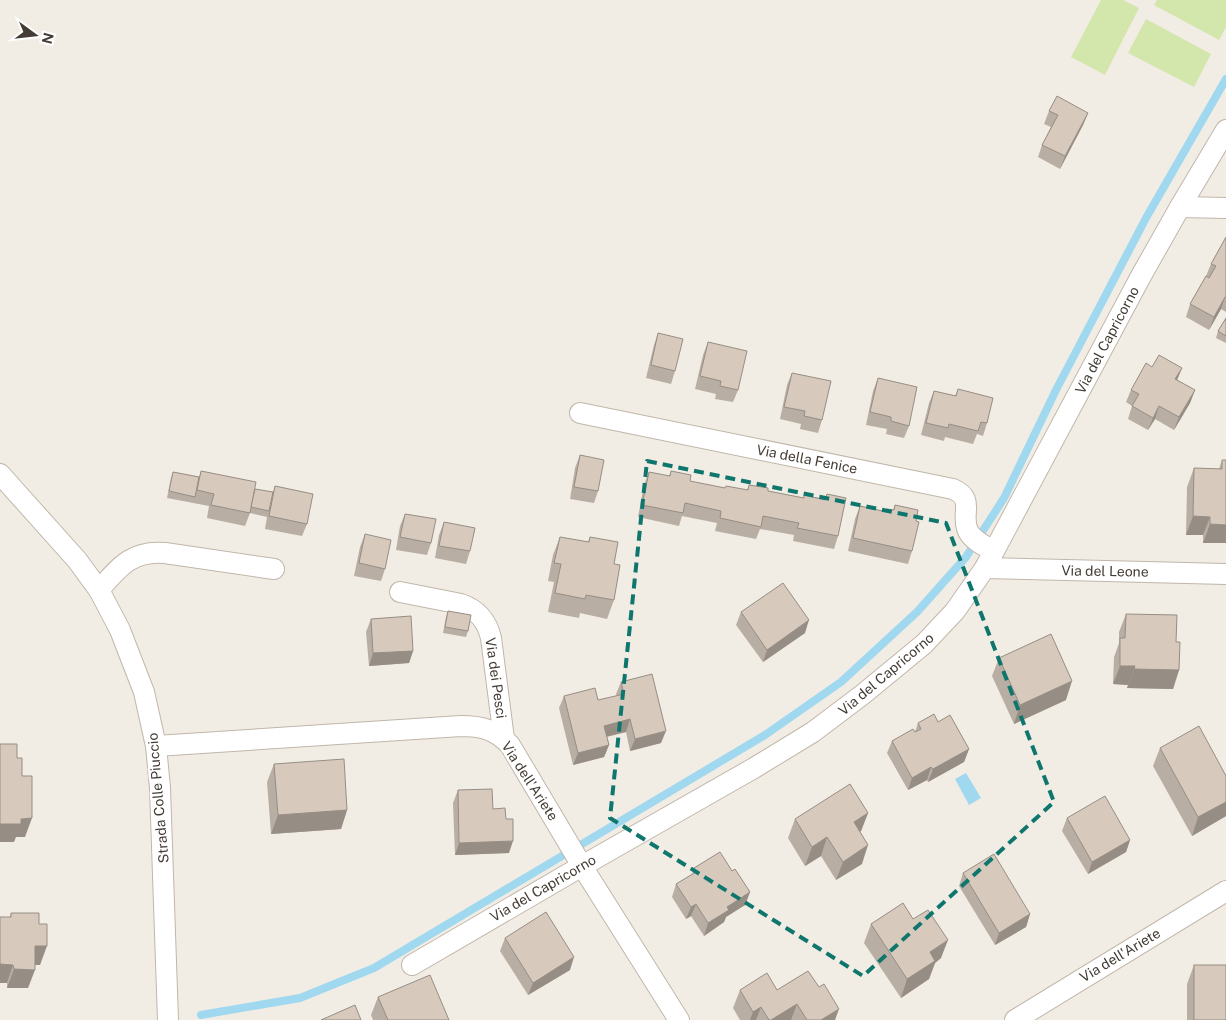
<svg xmlns="http://www.w3.org/2000/svg" width="1226" height="1020" viewBox="0 0 1226 1020" font-family="'Public Sans',sans-serif">
	<style>
		.pitch { fill: #d3e7ad }
		.water { fill: #a0d8f0 }
		.lines { fill: none; stroke-linecap: round; stroke-linejoin: round }
		.stream { stroke: #a0d8f0; stroke-width: 8 }
		.minor-casing { stroke: #c1b6aa; stroke-width: 22 }
		.minor { stroke: #fff; stroke-width: 20 }
		.wall { fill: #b9aea3 }
		.shaded-wall { fill: #968d84 }
		.building { fill: #d7cabd; stroke: #968d84 }
		.marked { fill: none; stroke: #0f766e; stroke-width: 4; stroke-dasharray: 10 6; stroke-linejoin: round }
		.labels { text-anchor: middle; stroke-width: 5; stroke-linejoin: round; paint-order: stroke }
		.street-label { font-size: 14px; fill: #443c34; stroke: #fff }
	</style>
	<rect width="100%" height="100%" fill="#f2ede4"/>
	<!-- pitch -->
	<g class="pitch">
		<polygon points="1101,0 1123,0 1139,8 1105,75 1071,57"/>
		<polygon points="1157,0 1226,0 1226,27 1219,40 1154,5"/>
		<polygon points="1146,19 1211,54 1194,87 1128,53"/>
	</g>
	<!-- water -->
	<polygon class="water" points="966,773 981,798 969,805 955,779"/>
	<g class="lines">
		<!-- stream -->
		<polyline class="stream" points="201,1015 300,998 374,968 765,735 841,682 917,612 966,557 1004,498 1056,390 1146,218 1226,79"/>
		<!-- minor casing -->
		<g class="minor-casing">
			<g id="minor">
				<polyline points="1180,207 1226,208"/>
				<path d="M580 413 953 489C976 499 960 514 968 531 973 541 985 546 994 551"/>
				<polyline points="0,474 77,560 99,590 120,630 144,692 156,746 160,788 168,1020"/>
				<polyline points="985,568 1226,574"/>
				<path d="M99 590C119 567 132 550 165 553L274 569"/>
				<path d="M400 592 461 604C478 610 487 621 491 638L504 739"/>
				<path d="M156 746 461 726C482 726 496 730 510 745L582 866 679 1020"/>
				<polyline points="412,965 582,866 754,768 813,732 862,695 924,644 955,611 985,568 1141,276 1180,207 1226,130"/>
				<polyline points="1015,1020 1226,891"/>
			</g>
		</g>
		<!-- minor -->
		<use href="#minor" class="minor"/>
	</g>
	<!-- wall -->
	<g class="wall">
		<polygon points="1049,111 1088,113 1083,125 1060,169 1038,157 1042,145 1051,127 1044,124"/>
		<polygon points="1226,237 1226,312 1221,309 1209,330 1186,317 1190,304 1206,276 1211,264"/>
		<polygon points="1226,318 1226,343 1216,338 1218,331"/>
		<polygon points="658,333 675,371 671,384 646,378 654,345"/>
		<polygon points="708,342 738,390 733,402 715,399 716,394 695,389 703,355"/>
		<polygon points="1152,367 1182,368 1177,380 1195,390 1190,403 1174,430 1155,419 1148,430 1128,419 1132,406 1126,402 1131,390"/>
		<polygon points="792,373 822,420 818,433 800,429 801,424 780,419 787,385"/>
		<polygon points="878,378 909,426 904,438 886,434 887,429 866,425 873,391"/>
		<polygon points="958,389 987,423 983,436 977,434 973,444 945,437 944,441 921,435 929,403 934,391 955,396"/>
		<polygon points="580,455 598,491 594,503 570,499 575,468"/>
		<polygon points="1222,460 1226,543 1203,543 1203,535 1186,535 1187,487 1194,468 1219,469"/>
		<polygon points="201,471 255,489 273,492 275,486 307,524 302,536 265,529 267,517 250,513 245,526 207,518 209,506 167,498 171,478 173,472 199,477"/>
		<polygon points="671,471 690,481 725,488 747,490 749,485 768,491 803,498 804,495 825,499 827,494 838,536 834,549 793,541 794,535 760,529 756,539 715,531 717,523 682,516 679,526 638,517 644,485 649,472 669,476"/>
		<polygon points="895,505 916,521 912,551 908,564 848,551 855,519 860,506 886,512 887,509 893,510"/>
		<polygon points="405,514 431,543 427,555 396,550 400,526"/>
		<polygon points="444,522 470,551 466,564 435,558 439,535"/>
		<polygon points="365,534 385,569 381,581 354,576 360,547"/>
		<polygon points="560,537 588,542 590,537 614,564 614,600 607,619 580,613 579,618 548,612 554,582 548,581 553,555"/>
		<polygon points="448,611 468,631 466,637 443,633 446,617"/>
		<polygon points="741,612 805,633 763,662 736,625"/>
		<polygon points="1126,614 1176,642 1179,670 1173,689 1127,688 1128,685 1113,684 1114,657 1119,643 1119,632"/>
		<polygon points="371,619 413,651 409,663 369,666 366,632"/>
		<polygon points="999,658 1066,700 1014,724 992,676"/>
		<polygon points="621,682 661,743 630,751 626,732 607,737 609,745 604,757 573,765 559,708 564,696 598,700 617,696 616,694"/>
		<polygon points="938,722 969,749 964,762 928,782 927,780 908,790 887,753 892,741 915,732 918,723"/>
		<polygon points="1160,748 1226,776 1226,816 1192,836 1153,766"/>
		<polygon points="274,764 347,810 341,829 271,834 267,782"/>
		<polygon points="458,790 493,809 509,853 455,855 453,803"/>
		<polygon points="868,813 861,831 860,832 862,864 836,880 821,856 805,866 788,838 795,819"/>
		<polygon points="1067,818 1130,840 1126,852 1088,874 1062,831"/>
		<polygon points="694,868 732,871 750,892 745,905 726,917 724,922 704,936 691,916 686,919 672,897 676,884 692,875"/>
		<polygon points="963,873 1030,914 1026,927 995,945 959,886"/>
		<polygon points="11,913 39,924 40,965 35,965 28,988 7,988 7,983 0,983 0,917 10,917"/>
		<polygon points="913,919 941,958 935,963 929,979 901,998 864,943 871,924"/>
		<polygon points="505,938 570,970 528,995 500,951"/>
		<polygon points="1194,965 1226,1020 1187,1020 1187,984"/>
		<polygon points="740,990 777,990 835,1020 740,1020 733,1008"/>
		<polygon points="378,997 449,1020 373,1020 371,1015"/>
	</g>
	<!-- shaded-wall -->
	<g class="shaded-wall">
		<polygon points="1088,113 1083,125 1060,169 1065,156"/>
		<polygon points="1225,297 1221,309 1209,330 1214,317"/>
		<polygon points="1182,368 1177,380 1175,379"/>
		<polygon points="1195,390 1190,403 1174,430 1179,417"/>
		<polygon points="1159,406 1155,419 1148,430 1153,418"/>
		<polygon points="1193,516 1210,517 1203,535 1186,535"/>
		<polygon points="1210,524 1226,525 1226,543 1203,543"/>
		<polygon points="809,620 805,633 763,662 767,650"/>
		<polygon points="413,651 409,663 369,666 373,653"/>
		<polygon points="1120,666 1135,666 1128,685 1113,684"/>
		<polygon points="1134,669 1179,670 1173,689 1127,688"/>
		<polygon points="1072,681 1066,700 1014,724 1020,705"/>
		<polygon points="630,719 626,732 600,738 604,726"/>
		<polygon points="666,731 661,743 630,751 635,739"/>
		<polygon points="609,745 604,757 573,765 578,753"/>
		<polygon points="969,749 964,762 928,782 933,769"/>
		<polygon points="931,767 927,780 908,790 912,778"/>
		<polygon points="1226,802 1226,816 1192,836 1198,817"/>
		<polygon points="347,810 341,829 271,834 278,815"/>
		<polygon points="868,813 861,831 847,840 854,822"/>
		<polygon points="32,818 25,837 16,837 14,842 0,842 0,824 21,819"/>
		<polygon points="827,837 821,856 805,866 812,847"/>
		<polygon points="1130,840 1126,852 1088,874 1092,862"/>
		<polygon points="513,841 509,853 455,855 459,843"/>
		<polygon points="868,845 862,864 836,880 843,862"/>
		<polygon points="750,892 745,905 726,917 724,922 704,936 708,923 727,907"/>
		<polygon points="696,904 691,916 686,919 691,907"/>
		<polygon points="1030,914 1026,927 995,945 999,933"/>
		<polygon points="948,940 941,958 935,963 929,979 901,998 907,979 930,952"/>
		<polygon points="35,946 47,946 40,965 29,965"/>
		<polygon points="574,957 570,970 528,995 533,983"/>
		<polygon points="0,964 13,965 7,983 0,983"/>
		<polygon points="14,969 35,970 28,988 7,988"/>
		<polygon points="797,1004 791,1020 771,1020"/>
		<polygon points="761,1007 756,1020 750,1020 753,1012"/>
		<polygon points="839,1009 835,1020 821,1020"/>
	</g>
	<!-- building -->
	<g class="building">
		<polygon points="1057,96 1088,113 1065,156 1042,145 1058,115 1049,111"/>
		<polygon points="1226,237 1226,297 1225,297 1214,317 1190,304 1206,276 1209,278 1216,266 1211,264"/>
		<polygon points="1226,318 1226,336 1218,331"/>
		<polygon points="658,333 683,339 675,371 651,365"/>
		<polygon points="708,342 747,351 738,390 720,386 721,381 700,376"/>
		<polygon points="1159,355 1182,368 1175,379 1195,390 1179,417 1159,406 1153,418 1132,406 1139,394 1131,390 1146,363 1152,367"/>
		<polygon points="792,373 831,381 822,420 804,416 805,411 784,407"/>
		<polygon points="878,378 917,387 909,426 891,421 891,417 870,412"/>
		<polygon points="958,389 993,398 987,423 981,422 978,431 949,424 948,428 926,423 934,391 956,396"/>
		<polygon points="580,455 604,460 598,491 574,487"/>
		<polygon points="1222,460 1226,460 1226,525 1210,524 1210,517 1193,516 1194,468 1222,469"/>
		<polygon points="201,471 256,482 250,513 211,505 214,494 197,490"/>
		<polygon points="671,471 691,475 690,481 725,488 726,486 748,490 749,485 768,488 768,491 804,498 804,495 825,500 827,494 846,498 838,536 797,528 799,523 763,516 761,527 720,518 721,511 685,503 683,513 642,505 649,472 670,476"/>
		<polygon points="173,472 199,477 195,497 169,491"/>
		<polygon points="275,486 313,494 307,524 269,516"/>
		<polygon points="255,489 273,492 269,511 251,507"/>
		<polygon points="895,505 918,510 916,521 919,522 912,551 853,538 860,506 887,512 887,509 894,510"/>
		<polygon points="405,514 436,519 431,543 400,537"/>
		<polygon points="444,522 475,528 470,551 439,546"/>
		<polygon points="365,534 391,540 385,569 359,563"/>
		<polygon points="560,537 589,542 590,537 618,542 614,564 620,565 614,600 586,595 585,599 555,593 561,564 554,563"/>
		<polygon points="783,583 809,620 767,650 741,612"/>
		<polygon points="448,611 471,615 468,631 445,627"/>
		<polygon points="1126,614 1177,615 1176,642 1180,642 1179,670 1134,669 1135,666 1120,666 1120,638 1125,638"/>
		<polygon points="411,616 413,651 373,653 371,619"/>
		<polygon points="1051,634 1072,681 1020,705 999,658"/>
		<polygon points="652,674 666,731 635,739 630,719 604,726 609,745 578,753 564,696 595,688 598,700 624,694 621,682"/>
		<polygon points="934,714 938,722 950,715 969,749 933,769 931,767 912,778 892,741 913,729 915,732 921,729 918,723"/>
		<polygon points="1199,726 1226,776 1226,802 1198,817 1160,748"/>
		<polygon points="0,744 17,744 17,758 22,758 22,776 32,776 32,818 21,819 21,824 0,824"/>
		<polygon points="344,759 347,810 278,815 274,764"/>
		<polygon points="850,784 868,813 854,822 868,845 843,862 827,837 812,847 795,819"/>
		<polygon points="492,789 493,809 505,808 506,819 513,819 513,841 459,843 458,790"/>
		<polygon points="1105,796 1130,840 1092,862 1067,818"/>
		<polygon points="720,852 732,871 735,869 750,892 727,907 729,910 708,923 696,904 691,907 676,884 696,872 694,868"/>
		<polygon points="994,854 1030,914 999,933 963,873"/>
		<polygon points="903,903 913,919 928,910 948,940 930,952 935,961 907,979 871,924"/>
		<polygon points="546,912 574,957 533,983 505,938"/>
		<polygon points="11,913 39,913 39,924 47,924 47,946 35,946 35,970 14,969 13,965 0,964 0,917 11,917"/>
		<rect x="1194" y="965" width="32" height="55"/>
		<polygon points="808,971 819,987 824,984 839,1009 821,1020 807,1020 797,1004 771,1020 769,1020 761,1007 753,1012 740,990 767,973 777,990"/>
		<polygon points="430,975 449,1020 388,1020 378,997"/>
		<polygon points="355,1005 361,1020 321,1020"/>
	</g>
	<!-- marked area -->
	<path class="marked" d="M647 461 946 523 1054 802 863 976 610 818Z"/>
	<g class="labels">
		<!-- street labels -->
		<g class="street-label">
			<text transform="translate(1107 340) rotate(-62)" y="5">Via del Capricorno</text>
			<text transform="translate(807 459) rotate(11)" y="5">Via della Fenice</text>
			<text transform="translate(1105 571) rotate(1)" y="5">Via del Leone</text>
			<text transform="translate(886 674) rotate(-40)" y="5">Via del Capricorno</text>
			<text transform="translate(496 678) rotate(82)" y="5">Via dei Pesci</text>
			<text transform="translate(530 781) rotate(57)" y="5">Via dell'Ariete</text>
			<text transform="translate(158 798) rotate(-95)" y="5">Strada Colle Piuccio</text>
			<text transform="translate(543 888) rotate(-30)" y="5">Via del Capricorno</text>
			<text transform="translate(1120 955) rotate(-31)" y="5">Via dell'Ariete</text>
		</g>
	</g>
	<!-- north arrow -->
	<g transform="translate(35 35) rotate(105)" stroke="#ffffff" stroke-width="4" paint-order="stroke">
	<path d="M0-4L9 19L0 12L-9 19Z" fill="#443c34"/>
	<text y="-8" font-size="14" font-weight="bold" text-anchor="middle" fill="#443c34">N</text>
	</g>
</svg>
